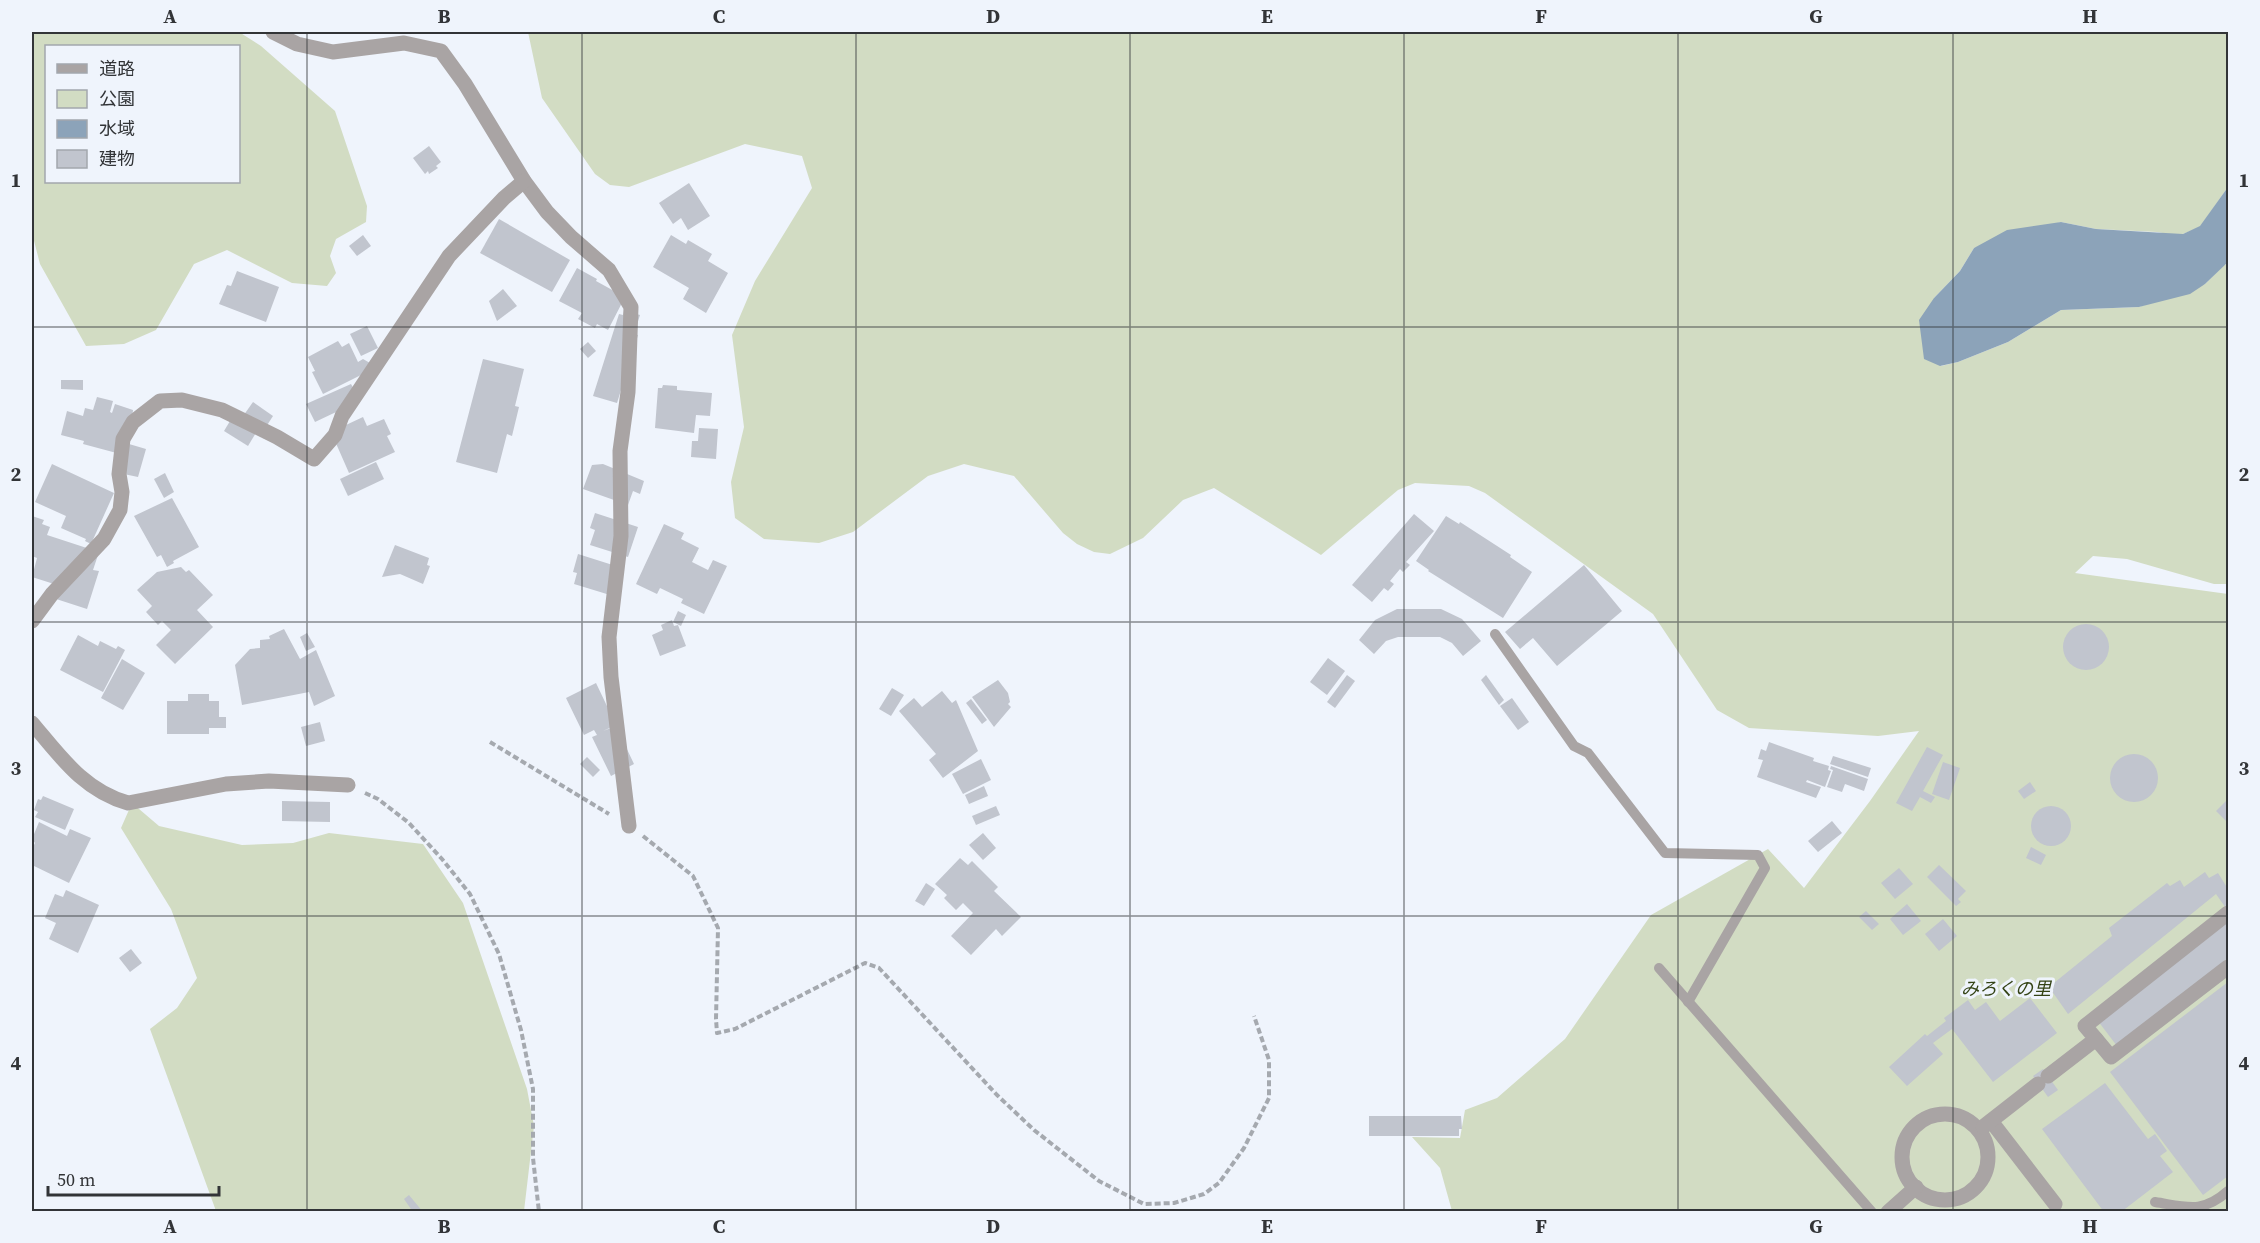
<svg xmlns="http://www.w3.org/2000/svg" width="2260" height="1243" viewBox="0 0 2260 1243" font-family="'Source Serif 4','Noto Sans JP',serif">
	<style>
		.green { fill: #d2dcc3; fill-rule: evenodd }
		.water { fill: #8ca3b9 }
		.building { fill: #c1c5ce }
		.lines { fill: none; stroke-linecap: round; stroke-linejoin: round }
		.path { stroke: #a5a9af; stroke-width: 4; stroke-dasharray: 6 3; stroke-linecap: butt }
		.service { stroke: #a9a4a4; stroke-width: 10 }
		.pedestrian { stroke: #a9a4a4; stroke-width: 15 }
		.minor { stroke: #a9a4a4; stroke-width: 15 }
		.grid { fill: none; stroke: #323437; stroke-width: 1.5; stroke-opacity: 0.55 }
		.labels { text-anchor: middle; stroke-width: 6; stroke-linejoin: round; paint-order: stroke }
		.park-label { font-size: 18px; font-style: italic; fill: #344315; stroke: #eff4fc }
		.neatline { fill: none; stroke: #323437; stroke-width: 2 }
		.grid-label { font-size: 20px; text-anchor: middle; font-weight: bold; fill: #323437 }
	</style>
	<rect width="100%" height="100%" fill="#eff4fc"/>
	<!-- green -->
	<g class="green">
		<path d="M32 32H239L261 46 335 111 367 206 366 222 336 239 330 256 336 273 327 286 292 283 227 250 194 264 156 330 124 344 86 346 40 264 32 233ZM46 46H238V182H46Z"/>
		<polygon points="528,32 2228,32 2228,187 2200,227 2183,234 2174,235 2157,232 2096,229 2061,222 1974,248 1960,271 1934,298 1941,366 1958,362 2008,342 2061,310 2139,307 2205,284 2225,264 2228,267 2228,584 2214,584 2127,559 2093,556 2075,573 2228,594 2228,1211 1452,1211 1440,1168 1412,1137 1460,1138 1465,1110 1497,1098 1565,1039 1651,915 1768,849 1804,888 1870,801 1919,731 1878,736 1749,728 1717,710 1653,614 1485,493 1469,486 1415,483 1398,490 1321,555 1214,488 1183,500 1143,538 1110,554 1094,552 1077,544 1063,533 1014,476 964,464 928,476 853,532 819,543 764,539 735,518 731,482 744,427 732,335 755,281 812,188 802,156 745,144 629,187 610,185 595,174 542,98"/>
		<polygon points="132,803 159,826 242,845 293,843 329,833 423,844 463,903 527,1089 534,1126 524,1211 216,1211 150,1029 177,1008 197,978 171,909 121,828"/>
	</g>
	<!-- water -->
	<polygon class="water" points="2228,187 2228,262 2205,284 2190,294 2139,307 2061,310 2008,342 1958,362 1940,366 1924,359 1919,320 1934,298 1960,271 1974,248 2007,230 2061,222 2096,229 2183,234 2200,226"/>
	<!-- building -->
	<g class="building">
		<polygon points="429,146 441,162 436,166 438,168 429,174 428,171 425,174 413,158"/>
		<polygon points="689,183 710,216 688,230 681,218 673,224 659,203"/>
		<polygon points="499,219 570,260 552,292 480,253"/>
		<polygon points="363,235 371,246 357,256 349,246"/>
		<polygon points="671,235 686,244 688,240 712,254 708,261 728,273 706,313 683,299 689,288 653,267"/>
		<polygon points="577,268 597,279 596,281 625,297 608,330 597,324 595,328 578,319 582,313 559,301"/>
		<polygon points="237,271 279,287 266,322 219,304 227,285 231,286"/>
		<polygon points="503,289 517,306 497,321 489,301"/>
		<polygon points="626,304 633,313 640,315 634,334 638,335 617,403 593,396 619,314 623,315"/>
		<polygon points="367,326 378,348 361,356 350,334"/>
		<polygon points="338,341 342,347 349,343 358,362 363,359 370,363 363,374 323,394 312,372 315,371 308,357"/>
		<polygon points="588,342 596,351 588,358 580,349"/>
		<polygon points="483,359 524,369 515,406 519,407 512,436 507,434 497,473 456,462"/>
		<polygon points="61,380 83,380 83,390 61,389"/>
		<polygon points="351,384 356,393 353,404 315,422 306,404"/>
		<polygon points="663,385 677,386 677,390 712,393 710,416 696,415 694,433 655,428 658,388 662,388"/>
		<polygon points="97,397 113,401 110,412 112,413 115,404 133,410 129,444 146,449 138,477 119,473 124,455 83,444 84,441 61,435 67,411 83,416 85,408 93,410"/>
		<polygon points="253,402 273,416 262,433 241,419"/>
		<polygon points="233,416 257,431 248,446 224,431"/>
		<polygon points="363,417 367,426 384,419 391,434 387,436 395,452 349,473 331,432"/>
		<polygon points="699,428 718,429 716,459 691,457 692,441 698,441"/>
		<polygon points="376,462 384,479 348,496 340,479"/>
		<polygon points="52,464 114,493 91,544 85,541 86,539 61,528 66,516 35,502"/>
		<polygon points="603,464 644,481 640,494 633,491 628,505 583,489 592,465"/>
		<polygon points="165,473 174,492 164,498 154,479"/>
		<polygon points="172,498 199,547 173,561 174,563 167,567 161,555 157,557 134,516"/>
		<polygon points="595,513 638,527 628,557 590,545 595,530 590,528"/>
		<polygon points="1414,514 1434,531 1406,562 1410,565 1403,572 1400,569 1390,581 1394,584 1388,591 1384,588 1372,602 1352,585"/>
		<polygon points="32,516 44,520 42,524 50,527 47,535 99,552 93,570 99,571 87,609 50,597 54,584 32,577 37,558 32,556"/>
		<polygon points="1446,516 1459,524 1460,522 1511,555 1510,557 1532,572 1503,618 1428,571 1429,570 1416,561"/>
		<polygon points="664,524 684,533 681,539 699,548 692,562 708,570 713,560 727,566 704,614 681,603 683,599 660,588 657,594 636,584"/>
		<polygon points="395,545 429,558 427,565 430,566 423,584 400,574 382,577"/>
		<polygon points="578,554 619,567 610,595 574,584 577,573 573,572"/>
		<polygon points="1584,565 1622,611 1557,666 1533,638 1520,649 1505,632"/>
		<polygon points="181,567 186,572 189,570 213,595 197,610 213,627 175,664 156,645 171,630 162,621 158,625 146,612 152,606 137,590 157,572"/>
		<polygon points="1397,609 1441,609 1462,619 1481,641 1463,656 1452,643 1440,637 1398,637 1386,641 1374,654 1359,640 1375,620"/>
		<polygon points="678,611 686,615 681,626 673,622"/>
		<polygon points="672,620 674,626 678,625 686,646 660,656 652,635 663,630 661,625"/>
		<circle cx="2086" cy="647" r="23"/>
		<polygon points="284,629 300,659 316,650 335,696 314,706 309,692 242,705 235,665 250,649 260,648 260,640 270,639 269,636"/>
		<polygon points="307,633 315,647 306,651 300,637"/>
		<polygon points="78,635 98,646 100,641 116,649 118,646 125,650 103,692 60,670"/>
		<polygon points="1328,658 1345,671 1327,695 1310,682"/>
		<polygon points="122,659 145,673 123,710 101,698"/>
		<polygon points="1347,675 1355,681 1335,708 1327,702"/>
		<polygon points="1486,675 1504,700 1499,705 1481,680"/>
		<polygon points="998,680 1008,693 1010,702 1008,704 1011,707 994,727 972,697"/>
		<polygon points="596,683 616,725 603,731 616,726 634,764 611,776 592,737 597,735 594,730 584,735 566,698"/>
		<polygon points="892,688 904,695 891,716 879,709"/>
		<polygon points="942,691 952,703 956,700 978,751 943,778 929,760 936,754 899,711 914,698 922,707"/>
		<polygon points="188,694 209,694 209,701 219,701 219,717 226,717 226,728 209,728 209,734 167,734 167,701 188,701"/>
		<polygon points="1512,698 1529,722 1518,730 1500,706"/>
		<polygon points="971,699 987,720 982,724 966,703"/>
		<polygon points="320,722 325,741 306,746 301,727"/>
		<polygon points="1769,742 1814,758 1813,761 1829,766 1828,770 1831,771 1825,787 1807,780 1806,782 1821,787 1816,798 1757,777 1763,760 1758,759 1761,749 1766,751"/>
		<polygon points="1927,747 1943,755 1923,791 1935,797 1931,803 1920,797 1912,811 1896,803"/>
		<circle cx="2134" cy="778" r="24"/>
		<polygon points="1833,756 1871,768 1868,777 1830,764"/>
		<polygon points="587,757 600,770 593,777 580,764"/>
		<polygon points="981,759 991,780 963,794 952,774"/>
		<polygon points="1943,762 1960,768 1949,800 1932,794"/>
		<polygon points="1831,766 1868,779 1864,791 1845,784 1842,792 1827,787 1833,770 1830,769"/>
		<polygon points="2030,782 2036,791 2024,799 2018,791"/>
		<polygon points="984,786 988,796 969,804 965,795"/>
		<polygon points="43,796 74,809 65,830 35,817 38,812 34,810 38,799 41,800"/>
		<polygon points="2228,799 2228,823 2216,811"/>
		<polygon points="282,801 330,802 330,822 282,821"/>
		<polygon points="996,806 1000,815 976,825 972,816"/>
		<circle cx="2051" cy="826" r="20"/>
		<polygon points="1832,821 1842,833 1818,852 1808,841"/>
		<polygon points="39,822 67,836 70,829 91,838 69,883 32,865 32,849 35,843 32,839"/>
		<polygon points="983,833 996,848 983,860 969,845"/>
		<polygon points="2031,847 2046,855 2041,865 2026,858"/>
		<polygon points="960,858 968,865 972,861 998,887 994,891 1021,917 1002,936 996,929 971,955 951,936 973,913 963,903 956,910 944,898 947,895 935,884"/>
		<polygon points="1939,865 1966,891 1958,899 1961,902 1956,906 1927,877"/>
		<polygon points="1899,868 1913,884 1895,899 1881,883"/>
		<polygon points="2205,872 2209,878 2218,873 2228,889 2228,911 2216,894 2068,1014 2049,987 2112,936 2109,928 2167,883 2170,886 2180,880 2184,887"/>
		<polygon points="926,883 935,889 924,906 915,901"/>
		<polygon points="66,890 99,905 78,953 49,939 56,923 45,918 55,894 63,897"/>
		<polygon points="1907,904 1921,921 1903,935 1890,919"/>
		<polygon points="1866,911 1879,924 1872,930 1859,917"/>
		<polygon points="1943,919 1957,936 1939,951 1925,934"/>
		<polygon points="2228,919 2228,958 2117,1046 2098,1021"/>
		<polygon points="131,949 142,963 130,972 119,958"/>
		<polygon points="2228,982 2228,1176 2203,1195 2110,1072"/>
		<polygon points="2030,998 2057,1033 1993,1082 1952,1029 1933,1043 1943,1054 1907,1086 1889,1067 1925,1034 1927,1036 1946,1021 1944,1018 1968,1000 1975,1010 1986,1002 2000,1021"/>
		<polygon points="2043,1069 2058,1090 2048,1097 2033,1076"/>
		<polygon points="2105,1083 2148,1139 2155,1134 2167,1151 2160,1156 2173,1172 2121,1212 2104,1212 2042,1129"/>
		<polygon points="1369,1116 1461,1116 1462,1129 1459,1129 1459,1136 1369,1136"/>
		<polygon points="409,1195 423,1212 413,1212 404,1199"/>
	</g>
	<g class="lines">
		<!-- path -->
		<g class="path">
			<polyline points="490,742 609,814"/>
			<polyline points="365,793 378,799 409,823 442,859 470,894 499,954 521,1030 533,1089 533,1158 539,1212"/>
			<polyline points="643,836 693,876 718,928 716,1019 717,1033 735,1029 865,963 879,968 997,1095 1034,1130 1099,1181 1144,1204 1174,1203 1204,1194 1219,1183 1244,1148 1269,1098 1269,1060 1254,1016"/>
		</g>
		<!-- service -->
		<g class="service">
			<polyline points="1495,634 1574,746 1588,753 1665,853 1758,855 1765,868 1688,1002"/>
			<polyline points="1659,968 1872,1212"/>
			<path d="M2155 1202C2187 1207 2202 1214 2228 1191"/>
		</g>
		<!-- pedestrian -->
		<g class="pedestrian">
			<polyline points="2096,1039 2111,1057 2228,967"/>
			<polyline points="2048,1076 2096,1039 2085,1026 2228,913"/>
			<circle cx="1945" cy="1157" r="43"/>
			<polyline points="1991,1121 2055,1204"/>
			<polyline points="1983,1127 2038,1084"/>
			<polyline points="1888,1212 1916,1187"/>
		</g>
		<!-- minor -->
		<g class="minor">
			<polyline points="273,32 297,44 333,52 404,43 441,51 465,84 524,181 547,212 571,237 609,270 631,307 628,392 620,451 621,536 609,637 611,677 629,826"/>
			<polyline points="32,621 52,594 104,539 120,510 122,492 119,474 123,439 133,422 160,401 182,400 222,410 277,437 314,459 335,435 342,416 449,256 504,198 524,181"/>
			<path d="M32 723C60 756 84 791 128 803L226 784 269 781 348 785"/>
		</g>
	</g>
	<!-- grid -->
	<path class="grid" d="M307 32V1212M582 32V1212M856 32V1212M1130 32V1212M1404 32V1212M1678 32V1212M1953 32V1212M32 327H2228M32 622H2228M32 916H2228"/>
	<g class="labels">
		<!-- park labels -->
		<g class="park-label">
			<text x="2006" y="995">みろくの里</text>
		</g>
	</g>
	<!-- border -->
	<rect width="2260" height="1243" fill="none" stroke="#eff4fc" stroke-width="66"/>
	<!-- legend -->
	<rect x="45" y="45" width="195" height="138" fill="#eff4fc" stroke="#a3a7ad" stroke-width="1.5"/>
	<rect x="57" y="64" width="30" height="9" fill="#a9a4a4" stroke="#a3a7ad" stroke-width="1.5"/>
	<text x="99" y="75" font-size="18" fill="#323437">道路</text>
	<rect x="57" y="90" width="30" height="18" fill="#d2dcc3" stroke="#a3a7ad" stroke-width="1.5"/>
	<text x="99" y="105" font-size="18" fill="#323437">公園</text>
	<rect x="57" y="120" width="30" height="18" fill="#8ca3b9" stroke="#a3a7ad" stroke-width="1.5"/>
	<text x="99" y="135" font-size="18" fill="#323437">水域</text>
	<rect x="57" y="150" width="30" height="18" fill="#c1c5ce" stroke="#a3a7ad" stroke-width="1.5"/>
	<text x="99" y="165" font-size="18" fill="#323437">建物</text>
	<!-- scale -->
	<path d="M48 1186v9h171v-9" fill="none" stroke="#323437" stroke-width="3"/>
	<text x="57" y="1186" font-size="18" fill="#323437" stroke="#eff4fc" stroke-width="4.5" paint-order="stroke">50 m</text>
	<rect x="33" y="33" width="2194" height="1177" class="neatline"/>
	<g class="grid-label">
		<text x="170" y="23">A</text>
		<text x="444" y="23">B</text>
		<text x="719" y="23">C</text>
		<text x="993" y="23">D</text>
		<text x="1267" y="23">E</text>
		<text x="1541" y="23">F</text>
		<text x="1816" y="23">G</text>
		<text x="2090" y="23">H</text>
		<text x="16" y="187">1</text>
		<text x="2244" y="187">1</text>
		<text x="16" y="481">2</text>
		<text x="2244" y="481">2</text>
		<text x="16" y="775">3</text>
		<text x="2244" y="775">3</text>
		<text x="16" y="1070">4</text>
		<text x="2244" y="1070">4</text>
		<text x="170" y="1233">A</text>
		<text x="444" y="1233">B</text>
		<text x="719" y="1233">C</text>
		<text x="993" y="1233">D</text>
		<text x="1267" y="1233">E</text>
		<text x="1541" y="1233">F</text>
		<text x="1816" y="1233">G</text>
		<text x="2090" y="1233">H</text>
	</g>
</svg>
